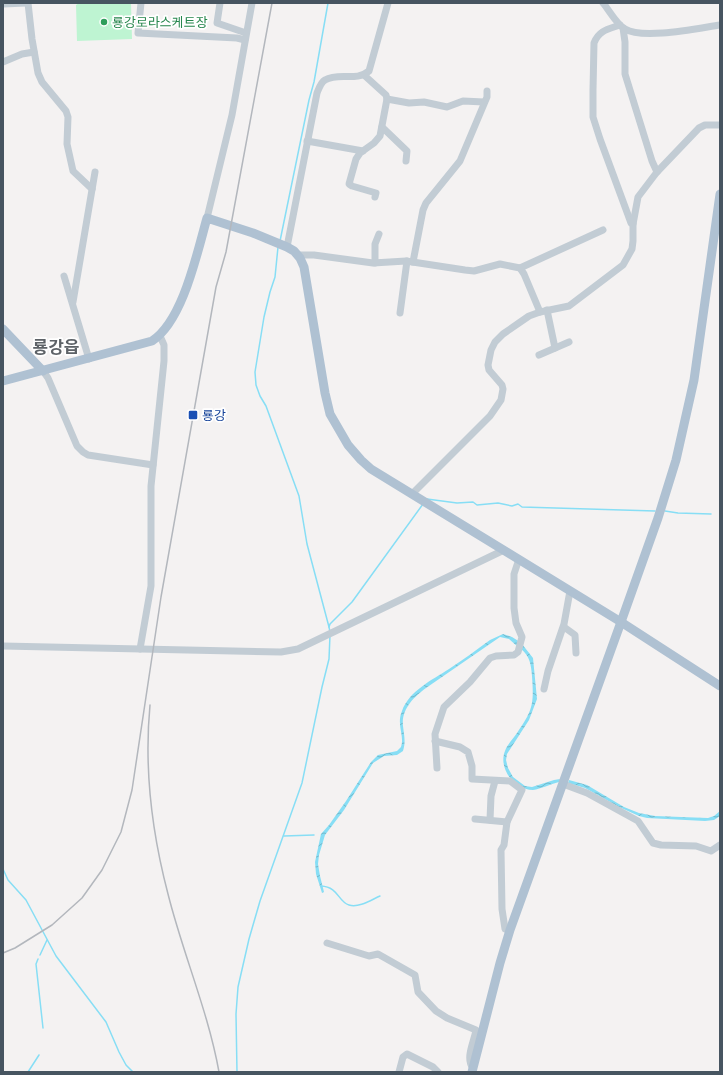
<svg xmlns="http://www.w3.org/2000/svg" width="723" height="1075" viewBox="0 0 723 1075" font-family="'Fira Sans Condensed','Noto Sans KR',sans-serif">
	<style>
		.pitch { fill: #bef4d2 }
		.water { fill: url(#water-waves) }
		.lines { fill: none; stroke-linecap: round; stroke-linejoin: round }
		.stream { stroke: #87def5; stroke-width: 1.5 }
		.minor { stroke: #c2ccd4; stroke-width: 7 }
		.major { stroke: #afc1d2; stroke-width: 9 }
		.rail { stroke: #b3b7bd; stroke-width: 1.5 }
		.leisure-dot { fill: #2e9e5b; stroke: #fff; stroke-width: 1.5 }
		.transit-dot { fill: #1a4fb4; stroke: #fff; stroke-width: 1.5 }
		.labels { text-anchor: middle; stroke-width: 3.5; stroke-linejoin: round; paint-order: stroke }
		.leisure-label { font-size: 13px; fill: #27864d; stroke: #fff; text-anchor: start }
		.transit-label { font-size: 13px; fill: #164399; stroke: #fff; text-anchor: start }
		.district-label { font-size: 17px; font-weight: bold; fill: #5d6267; stroke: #fff }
	</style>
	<defs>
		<pattern id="water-waves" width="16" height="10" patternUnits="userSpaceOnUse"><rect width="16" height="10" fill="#87def5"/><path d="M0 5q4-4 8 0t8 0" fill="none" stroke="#70b7ca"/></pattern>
	</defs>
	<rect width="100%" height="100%" fill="#f4f2f2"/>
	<!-- pitch -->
	<path class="pitch" d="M131 3 132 39 77 41 76 5C84 0 119 3 131 3Z"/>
	<!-- water -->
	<g class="water">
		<path d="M503 634 512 637 520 642 518 647 509 639 500 637 426 688C414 697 401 709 403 726 404 735 406 742 403 751L397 755 384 756 373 763 344 810 325 835 319 855 318 864 320 876 324 892 322 893 316 874 315 862 321 834 329 825 346 801 371 762 378 755 397 751 401 747C405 736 396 725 402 711 409 691 432 680 449 669 463 660 476 650 490 640Z"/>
		<path d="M522 644 533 658 537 699 529 720 507 754 506 760 508 768 513 777 525 786 532 787 554 780 560 779 559 782C550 784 541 789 533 790 514 790 498 768 505 751 507 745 513 739 517 733 533 710 534 704 532 676 531 665 530 656 521 649Z"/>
		<polygon points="569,780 587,785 624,807 639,813 655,816 708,818 714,816 720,811 720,816 714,820 705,821 647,818 639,816 619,807 585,788 568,783"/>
	</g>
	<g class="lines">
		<!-- stream -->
		<g class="stream">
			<polyline points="280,241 309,100 314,82 328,3"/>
			<polyline points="278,247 275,277 270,292 264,317 255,372 256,385 260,396 266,406 299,496 307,544 329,627"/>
			<polyline points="427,499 457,503 473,502 477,505 498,503 512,506 518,504 522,507 655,511"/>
			<polyline points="665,511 678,513 711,514"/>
			<polyline points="330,632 329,627 330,624 352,602 423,504"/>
			<polyline points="284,836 314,835"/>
			<polyline points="3,869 8,880 26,900 56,956 106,1022 119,1052 126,1065 133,1072"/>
			<path d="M321 886C339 887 338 902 349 905 359 908 371 900 380 896"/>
			<polyline points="40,955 47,940"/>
			<polyline points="38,959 36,964 43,1028"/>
			<polyline points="28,1072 39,1055"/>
			<polyline points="237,1072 236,1014 238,987 249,939 260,901 302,783 322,687 329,659 330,635"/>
		</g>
		<!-- minor -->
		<g class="minor">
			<polyline points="28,3 32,39 38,73 42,82 66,111 68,117 67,144 73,171 92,189"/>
			<polyline points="141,3 138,33 237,38 245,40"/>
			<polyline points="220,3 217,23 246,33"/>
			<path d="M603 3C609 10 617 25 625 29 643 40 699 28 720 25"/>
			<polyline points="3,4 26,3"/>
			<path d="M620 25C609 29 599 30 594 43L593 90V117L600 139 631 223 633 224"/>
			<polyline points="623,28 625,42 625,74 652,161 657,172"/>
			<polyline points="3,62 22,54 34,52"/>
			<polyline points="364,75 386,95 387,99 380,136 374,143 360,153 356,159 349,184 352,186 376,193 375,197"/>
			<polyline points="387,99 409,103 424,102 447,107 463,101 484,102"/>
			<polyline points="382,127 407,151 406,161"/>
			<polyline points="307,141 363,151"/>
			<polyline points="207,218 232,115 252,3"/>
			<path d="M287 247 317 93C319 88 321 82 325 80 339 72 356 82 369 71L388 3"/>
			<polyline points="297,255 314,255 373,263 406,261 465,270 474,271 500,264 520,268 524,274 540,312"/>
			<polyline points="413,262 423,210 426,203 460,161 487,97 487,91"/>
			<polyline points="375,263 375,244 379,234"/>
			<polyline points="520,268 603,230"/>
			<polyline points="64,276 89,359"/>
			<polyline points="73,302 95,172"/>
			<polyline points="547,310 555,348"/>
			<polyline points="400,313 407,261"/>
			<polyline points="539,355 569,342"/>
			<polyline points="43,371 48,378 77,446 83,452 88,455 153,465"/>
			<polyline points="412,494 490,416 501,400 503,389 502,385 489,370 488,365 491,350 495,342 503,334 529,316 540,312 569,306 623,265 632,249 633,241 633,224 638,197 657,172 699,128 705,125 720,125"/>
			<polyline points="564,627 575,635 576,653"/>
			<polyline points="3,646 281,652 298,649 504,550"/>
			<polyline points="140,649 151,586 151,486 164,361 164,345 160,336"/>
			<polyline points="544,689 548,671 564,624 570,591"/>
			<polyline points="435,741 460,747 468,752 472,766 472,779 510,781 522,790 507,822 504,845 501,850 502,909 505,929 510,930"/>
			<polyline points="437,768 435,734 444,707 470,682 490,658 496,656 514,655 518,652 522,637 516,623 514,608 514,574 519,559"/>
			<polyline points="563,784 587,793 638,821 653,843 661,845 696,846 711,851 720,845"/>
			<polyline points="475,819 507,822"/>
			<polyline points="490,820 491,796 495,781"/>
			<path d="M327 943 369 956 378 954 415 975 418 992 436 1011 447 1018 476 1030C474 1042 465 1058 473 1068"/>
			<polyline points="399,1072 403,1057 407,1054 433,1067 438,1072"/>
		</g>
		<!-- major -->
		<g class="major">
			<polyline points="3,329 43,371"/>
			<path d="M3 381 152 341C183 321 197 253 207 218L253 233 287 247 294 251 300 258 304 267 325 393 330 414 348 445 361 460 371 469 621 622 720 686"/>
			<polyline points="472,1072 500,963 510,930 621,622 658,518 676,460 694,380 720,194"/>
		</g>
		<!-- rail -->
		<g class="rail">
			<path d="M150 705C144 768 152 833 168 894 183 954 208 1011 219 1072"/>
			<polyline points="3,953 15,948 52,925 82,898 102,870 121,832 132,790 161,597 216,287 226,252 272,3"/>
		</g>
	</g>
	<!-- markers -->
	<circle class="leisure-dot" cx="104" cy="22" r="4"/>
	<rect class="transit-dot" x="188" y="410" width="10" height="10" rx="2"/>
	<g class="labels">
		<!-- leisure labels -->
		<g class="leisure-label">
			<text x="112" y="27">룡강로라스케트장</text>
		</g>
		<!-- transit labels -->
		<g class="transit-label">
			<text x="202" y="420">룡강</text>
		</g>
		<!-- district labels -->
		<g class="district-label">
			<text x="56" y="353">룡강읍</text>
		</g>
	</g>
	<!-- border -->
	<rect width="723" height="1075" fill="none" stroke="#475561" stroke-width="8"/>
</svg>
